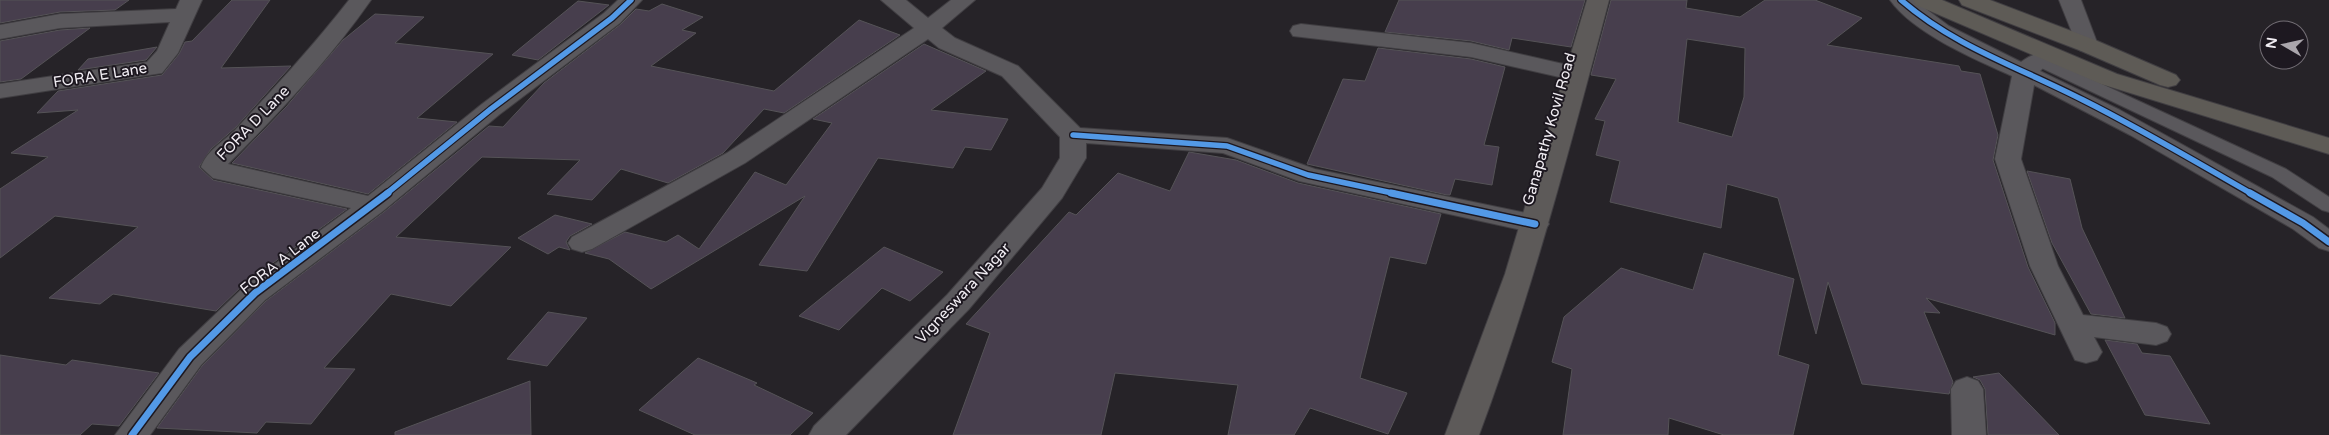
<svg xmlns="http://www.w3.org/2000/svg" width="2329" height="435" viewBox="0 0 2329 435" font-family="'Varela Round',sans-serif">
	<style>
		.building { fill: #473e4d; stroke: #555357; fill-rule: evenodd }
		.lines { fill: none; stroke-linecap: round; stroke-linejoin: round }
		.service-casing { stroke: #403e42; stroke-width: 2 }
		.minor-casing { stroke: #403e42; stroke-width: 2 }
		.secondary-casing { stroke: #403e42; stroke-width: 2 }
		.primary-casing { stroke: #403e42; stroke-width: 2 }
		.service { fill: #5a585c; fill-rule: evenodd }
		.minor { fill: #5a585c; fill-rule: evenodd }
		.secondary { fill: #5d5a59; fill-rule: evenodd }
		.primary { fill: #5e5b56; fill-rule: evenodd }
		.cycleway-far1-casing { stroke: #1d1820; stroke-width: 8 }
		.cycleway-casing { stroke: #1d1820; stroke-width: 10 }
		.cycleway-far1 { stroke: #5399e6; stroke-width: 5.5 }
		.cycleway { stroke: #5399e6; stroke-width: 7 }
		.labels { text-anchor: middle; stroke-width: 4; stroke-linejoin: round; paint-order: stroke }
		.street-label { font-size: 15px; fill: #f1edf3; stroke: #1d1820 }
	</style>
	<rect width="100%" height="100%" fill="#262328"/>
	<!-- building -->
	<g class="building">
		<polygon points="0,0 129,0 115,10 60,12 0,23"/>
		<polygon points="232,0 270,0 221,68 291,66 236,127 211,149 199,167 213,180 347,209 244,284 216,311 113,294 100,304 49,298 138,227 55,216 0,258 0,189 48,157 11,153 78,110 37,113 58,91 162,75 179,54 185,42 192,41"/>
		<polygon points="1399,0 1585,0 1571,47 1512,38 1509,50 1471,41 1385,32"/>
		<path d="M1611 0H1687L1686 8 1740 17 1765 0H1815L1862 18 1827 45 1959 66 1961 71 1980 74 1998 135 1993 160 2028 267 2055 323V335L1926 298 1940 313 1924 312 1953 382 1949 394 1862 384 1828 282 1816 334 1778 198 1727 184 1721 228 1610 202 1620 161 1596 155 1605 121 1595 119 1616 79 1591 75ZM1687 39 1745 48 1744 97 1732 137 1678 122Z"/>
		<polygon points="578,1 609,5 538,60 512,55"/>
		<polygon points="662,4 703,17 682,30 696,33 651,66 774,91 859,20 900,35 784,113 764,109 723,153 668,183 621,169 592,200 547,194 580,160 482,157 396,237 511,247 451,306 391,294 324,368 355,369 311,424 266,422 257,433 157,428 202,366 266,301 384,212 489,126 503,127 544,83 621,24 636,9 649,11"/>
		<polygon points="375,14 424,17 395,43 493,54 417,118 457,122 368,194 232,163 286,107 343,40"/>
		<polygon points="90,28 21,79 0,82 0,41 60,30"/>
		<polygon points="924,44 986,71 931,110 1008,119 991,150 965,147 953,168 878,158 807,271 759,265 805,196 651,289 609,259 585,253 625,232 666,242 678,235 699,249 755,172 786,185 832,123 813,119"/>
		<polygon points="157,47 146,60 78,70 88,59"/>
		<polygon points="1378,48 1471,59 1505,67 1484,145 1499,147 1492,185 1455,179 1450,195 1447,195 1307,164 1343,79 1365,81"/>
		<polygon points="1189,152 1236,160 1298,183 1441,214 1426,264 1390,257 1360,378 1407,393 1388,434 1310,408 1294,435 1228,435 1238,385 1115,373 1101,435 953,435 990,333 966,324 1069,212 1076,215 1118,173 1170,191"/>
		<polygon points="2027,171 2070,179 2082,228 2125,318 2091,314 2052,243"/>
		<polygon points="555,215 592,224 570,236 566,242 570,250 559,247 548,254 518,238"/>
		<polygon points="884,247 943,272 910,301 882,288 839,330 799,316"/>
		<polygon points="1704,253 1794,279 1778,355 1809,365 1793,435 1724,435 1669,418 1668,435 1563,435 1572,369 1552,362 1564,317 1621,268 1693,290"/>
		<polygon points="548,312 587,318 547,366 507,359"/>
		<polygon points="2105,340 2137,344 2142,353 2170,356 2210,424 2145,415"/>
		<polygon points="0,355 66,365 72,360 159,373 119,426 92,424 80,435 0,435"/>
		<polygon points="698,358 757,383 754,385 813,413 790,435 695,435 639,410"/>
		<polygon points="1999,373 2059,435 1988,435 1985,389 1980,380 1973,377"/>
		<polygon points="530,381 531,435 395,435 395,432"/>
	</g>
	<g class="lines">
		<!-- service casing -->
		<g class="service-casing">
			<polygon id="service" points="2039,55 2286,169 2329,197 2329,212 2322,210 2272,177 2033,64 2031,60 2033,56"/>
		</g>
		<!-- minor casing -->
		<g class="minor-casing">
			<g id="minor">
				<polygon points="180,0 202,0 178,53 162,73 0,98 0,84 147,62 157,51 170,22 60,28 0,39 0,25 60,14 176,9"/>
				<path d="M349 0H371C329 60 279 113 228 164L368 196 482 104 604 13 618 0H642L620 23 500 114 383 211 265 300 201 365 150 435H115L179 349 245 286 351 208 213 178 201 167C207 150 225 141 237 128 276 86 314 45 349 0Z"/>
				<polygon points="881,0 906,0 928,18 951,0 975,0 942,28 955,38 1018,66 1080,128 1227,138 1315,169 1535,215 1545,218 1549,224 1545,230 1535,233 1299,181 1223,153 1086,143 1086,158 1062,198 969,309 846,435 809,435 814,426 947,295 1042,188 1060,158 1060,137 1002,76 939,48 928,39 745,163 592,249 582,252 572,249 568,243 572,237 727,153 914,28"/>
				<path d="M1890 0H1914L1949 26 2021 62C2031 55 2036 52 2047 55L2051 60 2040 71 2120 110 2313 217 2329 229V251L2319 248 2293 229 2130 135 2034 85 2021 159 2058 266 2083 315 2156 323 2167 327 2171 334 2167 341 2156 345 2094 337 2102 352 2097 360 2086 363 2075 360 2030 266 1995 159 2012 76C1976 60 1913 33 1890 0Z"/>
				<polygon points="2059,0 2081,0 2098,45 2095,50 2087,52 2079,50"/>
				<polygon points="1301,24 1471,43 1585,69 1589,74 1585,79 1577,81 1471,57 1293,36 1290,31 1293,26"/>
				<polygon points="1967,377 1978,381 1983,389 1986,435 1952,435 1951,389 1956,381"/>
			</g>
		</g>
		<!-- secondary casing -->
		<g class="secondary-casing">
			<path id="secondary" d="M1587 0H1609C1570 147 1532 293 1479 435H1445L1505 274Z"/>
		</g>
		<!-- primary casing -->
		<g class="primary-casing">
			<g id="primary">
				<polygon points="1913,0 1942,0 2117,74 2329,138 2329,154 2101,84 1916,5"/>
				<polygon points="1959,0 1990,0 2095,40 2176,75 2180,80 2176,85 2168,87 2160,85 2079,50 1962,5"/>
			</g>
		</g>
		<!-- service -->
		<use href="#service" class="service"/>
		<!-- minor -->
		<use href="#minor" class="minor"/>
		<!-- secondary -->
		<use href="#secondary" class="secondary"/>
		<!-- primary -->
		<use href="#primary" class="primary"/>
		<!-- cycleway-far1 casing -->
		<g class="cycleway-far1-casing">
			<g id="cycleway-far1">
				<path d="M1901 0C1955 47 2021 68 2083 100 2141 129 2196 162 2252 194"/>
				<polyline points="1073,135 1227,146 1308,175 1397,194"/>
				<polyline points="386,194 491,109 612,18 631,0"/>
			</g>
		</g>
		<!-- cycleway casing -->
		<g class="cycleway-casing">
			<g id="cycleway">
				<polyline points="1391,193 1535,224"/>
				<polyline points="2250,193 2303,223 2329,242"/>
				<polyline points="132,435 190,357 255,293 388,193"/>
			</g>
		</g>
		<!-- cycleway-far1 -->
		<use href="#cycleway-far1" class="cycleway-far1"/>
		<!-- cycleway -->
		<use href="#cycleway" class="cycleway"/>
	</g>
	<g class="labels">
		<!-- street labels -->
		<g class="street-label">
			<text transform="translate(100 75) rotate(-9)" y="5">FORA E Lane</text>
			<text transform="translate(253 123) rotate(-46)" y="5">FORA D Lane</text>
			<text transform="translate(1549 129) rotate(-74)" y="5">Ganapathy Kovil Road</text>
			<text transform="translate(280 261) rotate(-38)" y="5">FORA A Lane</text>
			<text transform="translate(963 293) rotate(-47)" y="5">Vigneswara Nagar</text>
		</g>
	</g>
	<!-- north arrow -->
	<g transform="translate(2284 45) rotate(279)"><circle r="24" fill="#1d1820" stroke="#726d74"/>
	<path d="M0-4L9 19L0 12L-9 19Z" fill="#aaa6ac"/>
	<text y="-8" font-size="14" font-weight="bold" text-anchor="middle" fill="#f1edf3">N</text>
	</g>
</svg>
